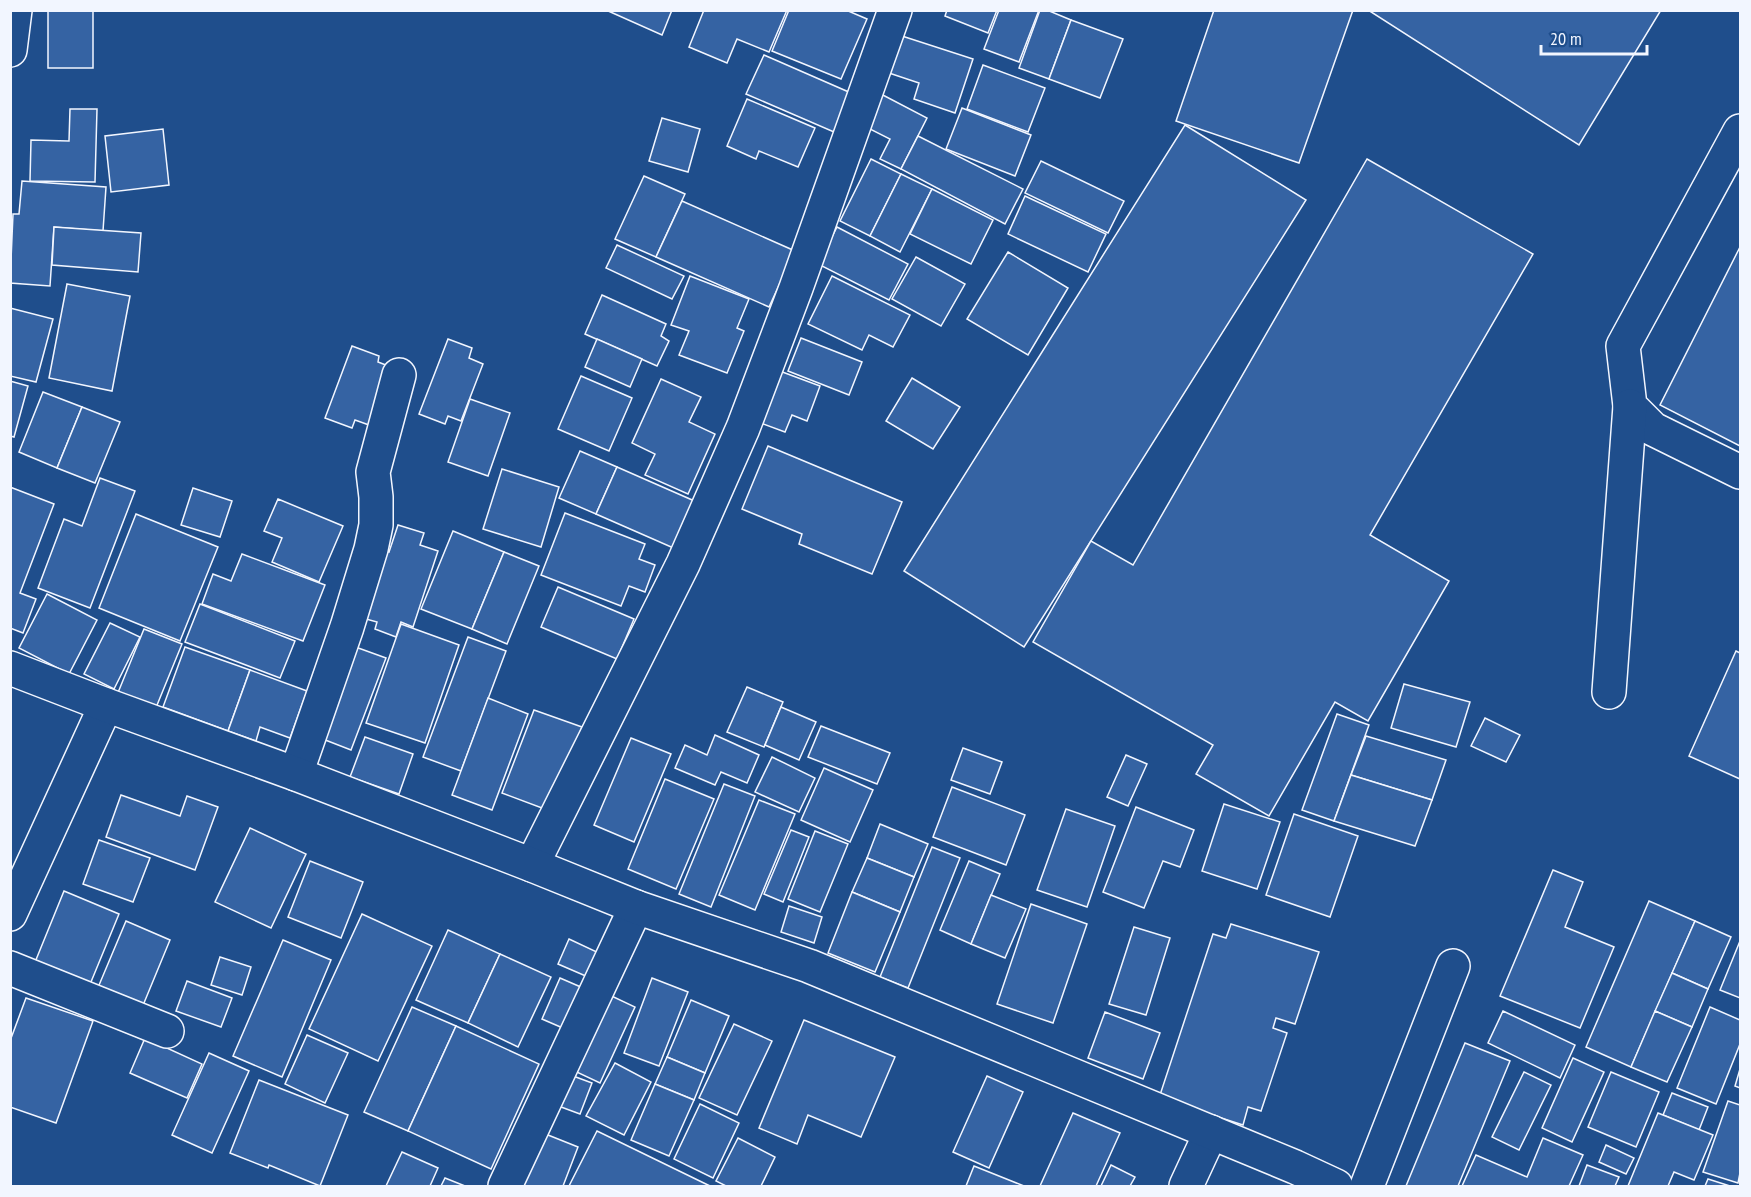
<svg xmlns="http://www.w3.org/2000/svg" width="1751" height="1197" viewBox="0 0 1751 1197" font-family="'PT Sans Narrow',sans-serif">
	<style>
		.building { fill: #3563a3; stroke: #f2f6ff; stroke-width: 1.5 }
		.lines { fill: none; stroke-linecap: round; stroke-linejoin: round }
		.minor-casing { stroke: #f2f6ff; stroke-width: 36 }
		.major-casing { stroke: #f2f6ff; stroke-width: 36 }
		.minor { stroke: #1f4e8c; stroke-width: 33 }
		.major { stroke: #1f4e8c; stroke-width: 33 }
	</style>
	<rect width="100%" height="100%" fill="#1f4e8c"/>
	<!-- building -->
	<g class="building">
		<rect x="48" y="10" width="45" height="58"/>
		<polygon points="606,10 672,10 662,35"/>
		<polygon points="704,10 787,10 769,52 737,39 727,63 689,47"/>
		<polygon points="789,10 846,10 867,19 841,79 772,51"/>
		<polygon points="947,10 997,10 988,33 945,16"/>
		<polygon points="999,10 1039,10 1019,62 984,49"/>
		<polygon points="1040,10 1047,10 1071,20 1049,79 1019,68"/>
		<polygon points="1214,10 1353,10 1299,163 1176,121"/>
		<polygon points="1368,10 1661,10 1579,145"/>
		<polygon points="1071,20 1123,39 1100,98 1049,79"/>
		<polygon points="902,36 973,59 955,113 914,99 919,83 889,73"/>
		<polygon points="764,55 851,93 834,132 746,94"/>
		<polygon points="983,65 1045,88 1028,132 967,109"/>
		<polygon points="879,93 927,118 901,169 880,159 890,139 862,125"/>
		<polygon points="747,99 815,128 798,167 759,151 756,159 727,146"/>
		<polygon points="962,108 1031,135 1015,176 946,149"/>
		<polygon points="70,109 97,109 95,182 30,181 31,140 69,141"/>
		<polygon points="662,118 700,129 688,172 649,161"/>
		<polygon points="1185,125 1306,200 1024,647 904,571"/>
		<polygon points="163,129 169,185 111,192 105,136"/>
		<polygon points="918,136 1023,189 1005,224 901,169"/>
		<polygon points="871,159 901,174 870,236 840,221"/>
		<polygon points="1367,159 1533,254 1370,535 1449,581 1368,721 1335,702 1269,816 1196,774 1213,745 1033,642 1091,541 1133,565"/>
		<polygon points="1041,161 1124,201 1108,233 1025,193"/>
		<polygon points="901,174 932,189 900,252 870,236"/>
		<polygon points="644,176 685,194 656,257 615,239"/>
		<polygon points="22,181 106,187 103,231 54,227 50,286 10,283 13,214 19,214"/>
		<polygon points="932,189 993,220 971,264 910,234"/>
		<polygon points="1025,196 1106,234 1088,272 1008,234"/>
		<polygon points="682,201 795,251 769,307 656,257"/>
		<polygon points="54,227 141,233 138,272 52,265"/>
		<polygon points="837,227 908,264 889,300 818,264"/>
		<polygon points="617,245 684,276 672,299 606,268"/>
		<polygon points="1740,247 1740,446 1660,405"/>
		<polygon points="1008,252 1068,288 1028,355 967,319"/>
		<polygon points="916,257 965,284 941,326 892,299"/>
		<polygon points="690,276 749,299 737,328 744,331 727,373 679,355 689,331 671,325"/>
		<polygon points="832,276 910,315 893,347 869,335 862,350 808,324"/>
		<polygon points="67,284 130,296 112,391 49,378"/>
		<polygon points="602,295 666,324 661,336 669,341 657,366 585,334"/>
		<polygon points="10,308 53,319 36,382 10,376"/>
		<polygon points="801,338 862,362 849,395 788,371"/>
		<polygon points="448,339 472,348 469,358 483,364 461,421 448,416 445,424 419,414"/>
		<polygon points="597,339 642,359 630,387 585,367"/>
		<polygon points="352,346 379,356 378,362 391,367 369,425 355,420 352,428 325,418"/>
		<polygon points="777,370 820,386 807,421 792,415 785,432 758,422"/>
		<polygon points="581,376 632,398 609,451 558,429"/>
		<polygon points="912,378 960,407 933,449 886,421"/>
		<polygon points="661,379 701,397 689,422 715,434 688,494 645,475 655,454 632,443"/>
		<polygon points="10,381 28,386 14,437 10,436"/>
		<polygon points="43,392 82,407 57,468 19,452"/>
		<polygon points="470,399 510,413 488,476 448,462"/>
		<polygon points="82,407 120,422 95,483 57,468"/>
		<polygon points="768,446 902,502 872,574 799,544 802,534 742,509"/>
		<polygon points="580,451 617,467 596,514 559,498"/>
		<polygon points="617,467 699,503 678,550 596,514"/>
		<polygon points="502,469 559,487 541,547 483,529"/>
		<polygon points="100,478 135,491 90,608 38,588 64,519 82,526"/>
		<polygon points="10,487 54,504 20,593 36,599 23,633 10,628"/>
		<polygon points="193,488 232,501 220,537 181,525"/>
		<polygon points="278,499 343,526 319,582 272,562 282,538 264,531"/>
		<polygon points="565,513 645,544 639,559 655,565 645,592 629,586 621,606 541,575"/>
		<polygon points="136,514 218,547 180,641 99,608"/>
		<polygon points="398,525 424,533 420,545 438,551 413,627 401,622 396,637 375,629 377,622 366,619 379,549 389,552"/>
		<polygon points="453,531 504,552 472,629 421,609"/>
		<polygon points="504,552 539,566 507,644 472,629"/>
		<polygon points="242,554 325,585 303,641 202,604 213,574 231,581"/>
		<polygon points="558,587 634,619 617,659 541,627"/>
		<polygon points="47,594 97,620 69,674 19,648"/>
		<polygon points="200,604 295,641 280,678 185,642"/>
		<polygon points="110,623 140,637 114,689 84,674"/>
		<polygon points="401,624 459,645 425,743 366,723"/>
		<polygon points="144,629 182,644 155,710 117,695"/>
		<polygon points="468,637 506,651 461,771 423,757"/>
		<polygon points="350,645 386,658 351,750 315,736"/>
		<polygon points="185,647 250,670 228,731 163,707"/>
		<polygon points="1736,651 1740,653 1740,779 1689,756"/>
		<polygon points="250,670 307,691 290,738 260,727 256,741 228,731"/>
		<polygon points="1404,684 1470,702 1456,747 1391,728"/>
		<polygon points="747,687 783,702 764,747 727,732"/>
		<polygon points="488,698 528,714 492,810 452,795"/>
		<polygon points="781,707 816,722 799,760 765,745"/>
		<polygon points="534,710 582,727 550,811 502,793"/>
		<polygon points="1337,714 1369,725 1334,821 1302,810"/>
		<polygon points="1485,718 1520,735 1506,762 1471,746"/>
		<polygon points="821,726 890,753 877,784 808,757"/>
		<polygon points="715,735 759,755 747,783 721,772 715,785 675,768 685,745 707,755"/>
		<polygon points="1366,736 1446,760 1432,800 1351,775"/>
		<polygon points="365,737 413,754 399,794 350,777"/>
		<polygon points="631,738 671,754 634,842 594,825"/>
		<polygon points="963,748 1002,762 990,794 951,780"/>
		<polygon points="1126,755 1147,764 1128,806 1107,797"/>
		<polygon points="772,757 815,778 799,812 755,792"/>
		<polygon points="824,768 873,790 850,842 801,820"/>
		<polygon points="1351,775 1432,800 1415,846 1334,821"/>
		<polygon points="665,779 714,799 676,889 628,869"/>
		<polygon points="724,784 755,796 711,907 679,894"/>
		<polygon points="952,787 1025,815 1006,865 933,837"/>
		<polygon points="121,795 180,816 187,796 218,807 195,870 106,837"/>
		<polygon points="759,800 795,814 755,910 719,895"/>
		<polygon points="1224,804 1280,822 1257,889 1202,871"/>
		<polygon points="1136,807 1194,830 1180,867 1163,861 1144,908 1103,892"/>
		<polygon points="1066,809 1115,826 1087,907 1037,890"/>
		<polygon points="1294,814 1358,836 1330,917 1266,895"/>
		<polygon points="880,824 928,844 914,877 867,858"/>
		<polygon points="250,828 306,854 271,928 215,902"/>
		<polygon points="791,830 809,837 783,902 764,894"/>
		<polygon points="815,831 848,844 820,912 788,899"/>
		<polygon points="99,840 150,858 133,902 83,884"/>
		<polygon points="932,847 960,858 908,988 880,977"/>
		<polygon points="867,858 914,877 900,912 852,892"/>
		<polygon points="310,861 363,882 341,938 288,917"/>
		<polygon points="969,861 1000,874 971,944 940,930"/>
		<polygon points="1553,870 1583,882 1565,927 1614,947 1580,1028 1500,996"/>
		<polygon points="64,891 119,914 86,994 31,972"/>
		<polygon points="852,892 900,912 875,972 828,953"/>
		<polygon points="991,895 1026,909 1005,958 971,944"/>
		<polygon points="1649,901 1695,921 1631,1067 1586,1047"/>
		<polygon points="1031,904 1087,924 1053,1023 997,1004"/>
		<polygon points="789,906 822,917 814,943 781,932"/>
		<polygon points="362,914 432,946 378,1061 309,1029"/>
		<polygon points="126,921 170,940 139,1015 94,997"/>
		<polygon points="1695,921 1731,937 1708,989 1672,973"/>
		<polygon points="1231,924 1319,952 1295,1024 1276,1018 1273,1028 1287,1033 1261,1111 1248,1107 1243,1125 1159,1098 1213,934 1226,938"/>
		<polygon points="1134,927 1170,938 1146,1015 1109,1004"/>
		<polygon points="448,930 500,954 468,1023 416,1000"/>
		<polygon points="569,939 599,953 588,977 558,964"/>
		<polygon points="283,940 331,960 282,1077 233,1056"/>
		<polygon points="1740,941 1740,998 1720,990"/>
		<polygon points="500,954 551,977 518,1047 468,1023"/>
		<polygon points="220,957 251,967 242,995 211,985"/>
		<polygon points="1672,973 1708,989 1692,1027 1655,1011"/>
		<polygon points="560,978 590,991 572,1032 542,1019"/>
		<polygon points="652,978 688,992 659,1066 624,1053"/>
		<polygon points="187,981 232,998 221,1027 176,1011"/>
		<polygon points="601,991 635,1007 600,1083 566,1067"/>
		<polygon points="26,998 93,1021 56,1123 10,1107 10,1041"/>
		<polygon points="691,1000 729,1016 705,1073 667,1057"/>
		<polygon points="412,1007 456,1026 408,1131 364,1112"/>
		<polygon points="1710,1007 1740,1020 1740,1044 1716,1104 1677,1088"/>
		<polygon points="1503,1011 1575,1045 1560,1078 1488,1043"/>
		<polygon points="1655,1011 1692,1027 1667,1082 1631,1067"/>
		<polygon points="1105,1012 1160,1033 1143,1079 1088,1058"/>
		<polygon points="804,1020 895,1057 861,1137 808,1115 797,1144 759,1128"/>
		<polygon points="734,1024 772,1041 737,1115 699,1098"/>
		<polygon points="456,1026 539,1064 491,1169 408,1131"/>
		<polygon points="307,1035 348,1053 325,1103 285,1084"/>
		<polygon points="145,1038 202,1064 187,1098 130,1073"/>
		<polygon points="1465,1043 1510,1061 1458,1186 1406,1186"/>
		<polygon points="209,1053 249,1071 212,1153 172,1135"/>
		<polygon points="667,1057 705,1073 694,1100 655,1084"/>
		<polygon points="1573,1058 1604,1072 1572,1142 1542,1128"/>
		<polygon points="615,1063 651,1082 624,1135 586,1116"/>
		<polygon points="1740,1069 1740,1088 1735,1086"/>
		<polygon points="1524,1072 1551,1085 1519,1150 1492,1137"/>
		<polygon points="1611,1072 1659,1092 1636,1147 1588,1127"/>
		<polygon points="565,1073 592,1083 580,1114 553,1104"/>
		<polygon points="987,1076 1023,1092 989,1168 953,1152"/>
		<polygon points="259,1080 348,1115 320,1186 269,1165 268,1168 230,1153"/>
		<polygon points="655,1084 694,1100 669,1156 631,1140"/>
		<polygon points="1672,1093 1708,1107 1699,1130 1663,1115"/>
		<polygon points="1728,1101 1740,1105 1740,1173 1738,1183 1703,1172"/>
		<polygon points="700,1104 739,1123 713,1178 674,1159"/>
		<polygon points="1073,1113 1120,1133 1096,1186 1040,1186"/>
		<polygon points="1658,1113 1713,1135 1694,1180 1674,1172 1668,1186 1628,1186"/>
		<polygon points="538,1131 578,1147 563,1186 525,1186 516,1183"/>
		<polygon points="597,1131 710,1186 569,1186"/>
		<polygon points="738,1138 775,1157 761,1186 726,1186 716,1181"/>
		<polygon points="1543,1138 1583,1155 1569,1186 1462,1186 1476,1155 1527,1177"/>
		<polygon points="1606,1145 1634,1158 1626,1174 1599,1162"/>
		<polygon points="402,1152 438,1168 430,1186 386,1186"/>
		<polygon points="1111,1165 1135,1177 1130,1186 1101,1186"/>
		<polygon points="1587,1165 1619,1177 1615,1186 1579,1186"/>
		<polygon points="974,1166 1024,1186 966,1186"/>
		<polygon points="445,1178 465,1186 441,1186"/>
		<polygon points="1708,1179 1730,1186 1705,1186"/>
	</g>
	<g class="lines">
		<!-- minor casing -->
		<g class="minor-casing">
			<g id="minor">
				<polyline points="10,50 15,10"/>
				<polyline points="1740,131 1623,346 1630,406 1653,429 1740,472"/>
				<polyline points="1609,692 1630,406"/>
				<polyline points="296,774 347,627 371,549 376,525 376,497 373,472 399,375"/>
				<polyline points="532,865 683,564 743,428 796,288 895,10"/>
				<polyline points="10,914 106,705"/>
				<polyline points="10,968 167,1031"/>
				<polyline points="505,1186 636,907"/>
				<polyline points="1186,1186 1211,1132"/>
				<polyline points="1367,1186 1453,966"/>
			</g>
		</g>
		<!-- major casing -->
		<g class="major-casing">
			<polyline id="major" points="10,668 106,705 296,774 532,865 636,907 809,966 1295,1167 1336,1186"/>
		</g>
		<!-- minor -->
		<use href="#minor" class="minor"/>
		<!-- major -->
		<use href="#major" class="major"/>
	</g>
	<!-- border -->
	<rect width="1751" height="1197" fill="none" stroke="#f2f6ff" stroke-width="24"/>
	<!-- scale -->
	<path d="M1541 45v9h106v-9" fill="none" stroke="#f2f6ff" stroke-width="3"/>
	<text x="1550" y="45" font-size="18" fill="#f2f6ff" stroke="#1f4e8c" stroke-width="4.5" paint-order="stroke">20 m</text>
</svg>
